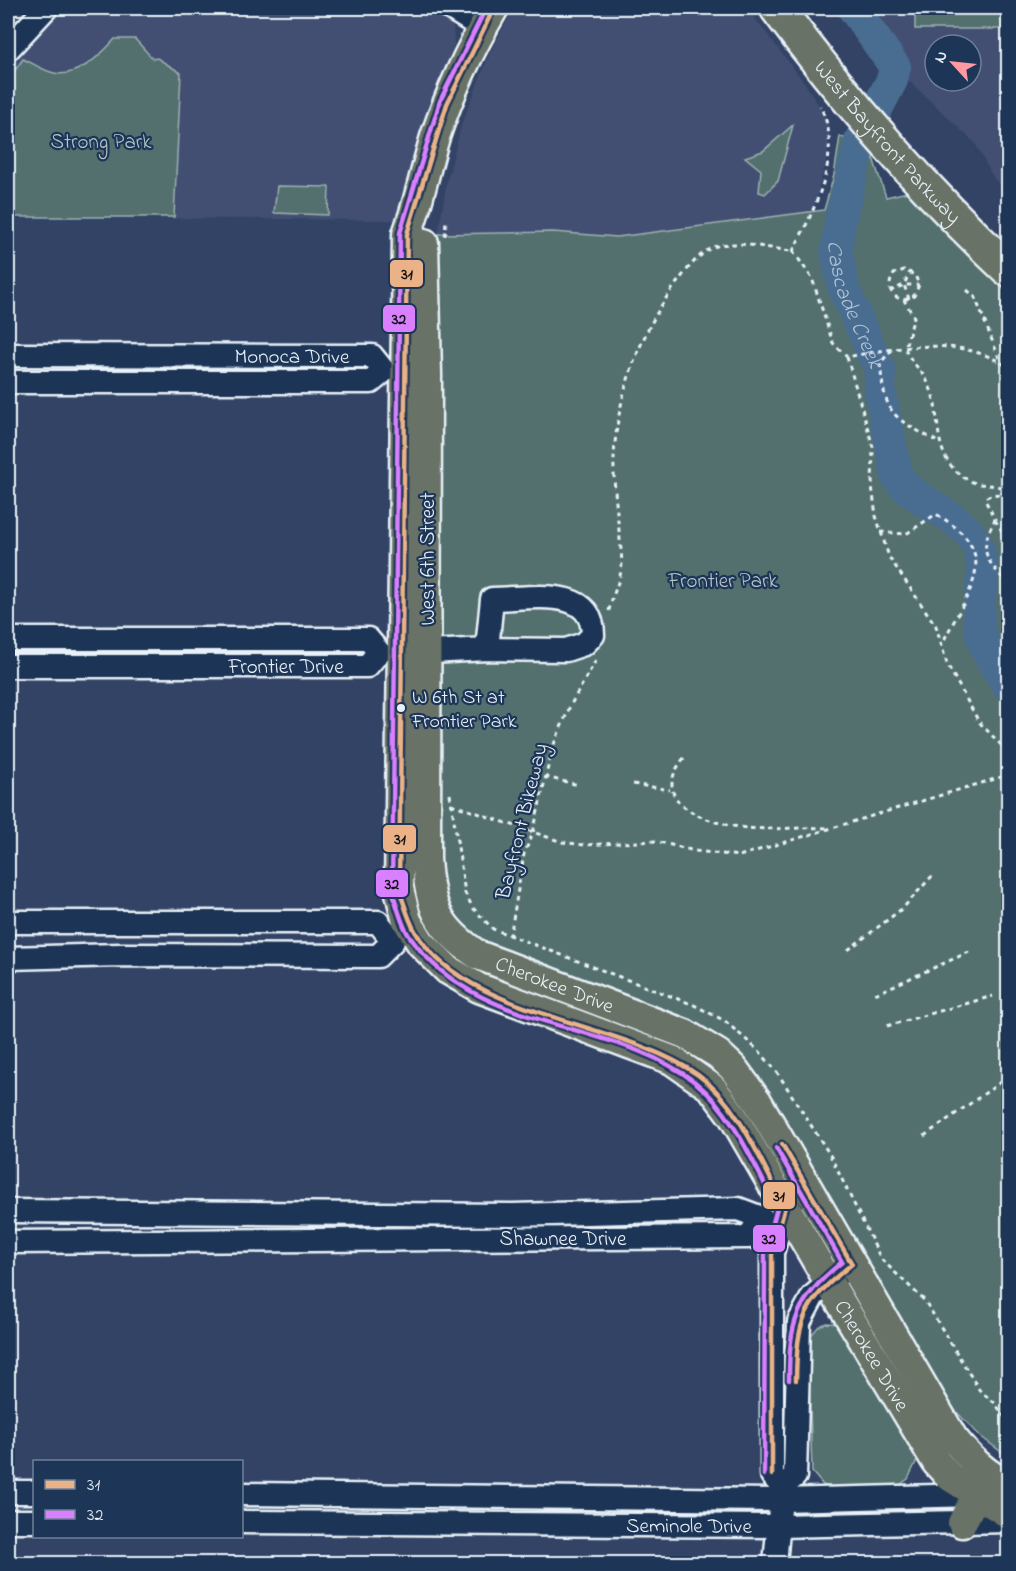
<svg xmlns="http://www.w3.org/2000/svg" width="1016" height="1571" viewBox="0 0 1016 1571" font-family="'Indie Flower',sans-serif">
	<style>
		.built { fill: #435072; fill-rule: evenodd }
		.green { fill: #52706e; stroke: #9db0b3; stroke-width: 1.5 }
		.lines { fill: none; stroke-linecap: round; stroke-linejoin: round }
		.river { stroke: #4a6c91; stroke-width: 32 }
		.minor-casing { stroke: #e8f1f8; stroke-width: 27 }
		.major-casing { stroke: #e8f1f8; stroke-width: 33 }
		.highway-casing { stroke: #e8f1f8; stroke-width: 38 }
		.path { stroke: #e8f1f8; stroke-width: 3; stroke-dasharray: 4.5 4.5; stroke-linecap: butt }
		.minor { stroke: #1d3557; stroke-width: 22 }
		.major { stroke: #697266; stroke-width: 28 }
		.highway { stroke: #697266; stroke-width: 33 }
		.bus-1-casing { stroke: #1d3557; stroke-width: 9 }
		.bus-2-casing { stroke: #1d3557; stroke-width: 9 }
		.bus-1 { stroke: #ebb288; stroke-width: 4.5 }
		.bus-2 { stroke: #d880ff; stroke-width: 4.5 }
		.bus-dot { fill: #e8f1f8; stroke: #1d3557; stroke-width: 2 }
		.labels { text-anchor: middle; stroke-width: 4.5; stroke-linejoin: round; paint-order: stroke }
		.bus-label { font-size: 20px; fill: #e8f1f8; stroke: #1d3557; text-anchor: start }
		.park-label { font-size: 21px; fill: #b4c4c8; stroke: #1d3557 }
		.street-label { font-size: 21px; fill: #e8f1f8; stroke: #1d3557 }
		.water-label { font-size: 22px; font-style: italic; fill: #b1c2d4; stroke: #1d3557 }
		.line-badge { stroke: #1d3557; stroke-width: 2 }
		.pale-badge-label { font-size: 16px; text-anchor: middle; font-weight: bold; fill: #111 }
	</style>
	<rect width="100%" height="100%" fill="#324365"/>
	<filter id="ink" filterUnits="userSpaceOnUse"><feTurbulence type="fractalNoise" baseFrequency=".0167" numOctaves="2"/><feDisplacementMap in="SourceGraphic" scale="12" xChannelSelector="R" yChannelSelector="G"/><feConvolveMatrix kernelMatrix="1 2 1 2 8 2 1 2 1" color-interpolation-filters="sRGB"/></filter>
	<g filter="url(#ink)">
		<!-- built -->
		<g class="built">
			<polygon points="57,8 433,8 449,20 453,28 454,44 421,129 400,220 8,217 8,68"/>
			<polygon points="514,8 747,8 804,82 827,118 830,132 827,157 812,213 617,237 553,232 438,234 447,181 462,123 490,53"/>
			<path d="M863 8H1008V192L994 179 975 143 906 78ZM935 45H971V81H935Z"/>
		</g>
		<!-- green -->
		<g class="green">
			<rect x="915" y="8" width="93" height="21"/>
			<path d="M115 39H135L153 59 157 58 181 73 174 217H8V80L23 59C33 63 44 71 54 73 78 78 101 55 115 39Z"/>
			<polygon points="793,125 778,181 765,194 759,192 761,170 745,157 763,151"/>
			<path d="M840 136 871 152 886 197 907 192 1008 294V1457L980 1436 945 1400 760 1082 492 949C453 922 449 911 436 866L438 234 553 232 617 237 824 210 834 175Z"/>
			<polygon points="277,186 329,187 328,215 274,213"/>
			<polygon points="826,1323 843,1324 918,1458 908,1479 895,1488 830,1487 823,1485 812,1472 808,1339 818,1327"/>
		</g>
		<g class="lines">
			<!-- river -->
			<path class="river" id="s1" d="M853 8 895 67 892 80 860 141 841 217 836 252 844 289 880 370V391L897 476C917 506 960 512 977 545 989 570 977 597 979 623 980 645 996 667 1008 685"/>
			<!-- minor casing -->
			<g class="minor-casing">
				<g id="minor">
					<polyline points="450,8 482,28"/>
					<polyline points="8,49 46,8"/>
					<path id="s2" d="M8 355 372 356 384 371 371 382H8"/>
					<polyline points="8,639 368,639 379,652 367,666 8,666"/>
					<path d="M411 653 487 649 566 650 584 644 593 635C593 584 528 599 492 599L487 649"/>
					<polyline points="8,922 378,922 393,941 378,956 120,955 8,958"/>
					<polyline points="8,1211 513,1215 738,1209 762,1218 748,1237 8,1242"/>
					<polyline points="782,1487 772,1475 772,1253 785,1207 792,1201"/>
					<polyline points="8,1492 34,1492"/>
					<polyline points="242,1494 781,1500 976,1495"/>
					<polyline points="8,1521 34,1521"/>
					<path id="s3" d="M242 1522 778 1526 1008 1521"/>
					<polyline points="775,1564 782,1487 795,1476 799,1322 813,1296 840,1273"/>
				</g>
			</g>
			<!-- major casing -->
			<g class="major-casing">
				<g id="major">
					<path id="s4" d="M494 8C470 49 450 92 435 137 425 170 419 202 407 234L399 889 407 921 421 943 448 970 479 988 672 1060 712 1088 733 1116 841 1303 937 1463 950 1477 1008 1514"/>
					<path id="s5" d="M424 243 427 374 426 858C429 906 437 928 478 955L685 1034 718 1054 733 1068 757 1101 953 1438C969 1458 985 1474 1008 1485"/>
					<polyline points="962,1523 976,1495 988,1481"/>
				</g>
			</g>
			<!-- highway casing -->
			<g class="highway-casing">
				<g id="highway">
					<path id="s6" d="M777 8C846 101 924 190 1008 269"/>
				</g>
			</g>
			<!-- path -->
			<g class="path">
				<polyline points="747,8 752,14"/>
				<polyline points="445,236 446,219"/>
				<path d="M793 251 812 278 833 343 847 357C899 347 961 335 1008 367"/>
				<path d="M793 251C814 210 845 152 820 106"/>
				<polyline points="967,290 975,297 1001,363"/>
				<polyline points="890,291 904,285 919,285"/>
				<polyline points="909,299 904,285 910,271"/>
				<path d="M904 300 914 296 919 285 915 275 904 270 894 274C886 286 890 297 904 300L914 317 905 348C910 362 922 370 928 383 945 417 927 456 968 480 980 487 996 483 1008 490"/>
				<path d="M892 350 880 363C885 417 893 417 938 442"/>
				<polyline points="847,357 873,447 872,486 876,516 889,557 936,626 947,664 979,722 1008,752"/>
				<path d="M1008 495 992 494 987 497 986 502 995 519C978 552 985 558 1008 584"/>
				<polyline points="995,520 1004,534 1008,551"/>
				<path d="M880 532 906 534 936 514C1006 555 968 590 941 646"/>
				<path d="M609 611C612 594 621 581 622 563 620 529 613 493 614 459 616 398 640 332 676 284 687 270 701 249 720 245 742 241 770 249 793 251"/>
				<polyline points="1008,639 1008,660"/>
				<path d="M684 758C645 805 710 824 748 828 774 830 801 827 827 828"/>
				<polyline points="545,777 579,785"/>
				<polyline points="633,784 670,790"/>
				<polyline points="450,794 465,893 473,908 493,929 694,1005 725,1021 760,1052 777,1072 830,1155 881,1259 925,1301 980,1391 995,1403 1008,1422"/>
				<polyline points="451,804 562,842 584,845 655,841 695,851 739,856 1008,775"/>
				<polyline points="510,937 524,854 533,833 552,749 570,706 596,660"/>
				<polyline points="848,950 903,908 933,875"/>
				<polyline points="875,994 969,952"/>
				<polyline points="887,1026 993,996"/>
				<polyline points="924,1136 1008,1077"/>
			</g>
			<!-- minor -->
			<use href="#minor" class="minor"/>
			<!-- major -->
			<use href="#major" class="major"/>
			<!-- highway -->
			<use href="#highway" class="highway"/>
			<!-- bus-1 casing -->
			<g class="bus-1-casing">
				<g id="bus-1">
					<path d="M494 8 447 104 407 234 399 889C404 903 408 919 415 931 464 1017 621 1020 698 1075 740 1105 761 1163 785 1207L772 1253V1475"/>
					<path d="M782 1144 852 1264C803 1303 797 1318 796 1380"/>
				</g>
			</g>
			<!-- bus-2 casing -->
			<g class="bus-2-casing">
				<g id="bus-2">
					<path d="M486 8 440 101 400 233 392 890C397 905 401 925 410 937 476 1033 612 1018 695 1082 734 1113 754 1165 777 1208L765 1252 764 1475"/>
					<path d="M776 1148 842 1262C796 1299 789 1322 789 1380"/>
				</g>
			</g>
			<!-- bus-1 -->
			<use href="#bus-1" class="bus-1"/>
			<!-- bus-2 -->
			<use href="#bus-2" class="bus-2"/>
		</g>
	</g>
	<!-- markers -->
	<circle class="bus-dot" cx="401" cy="708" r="5"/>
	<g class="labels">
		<!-- bus labels -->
		<g class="bus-label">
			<text x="412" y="703">W 6th St at<tspan x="412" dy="24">Frontier Park</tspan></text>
		</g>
		<!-- park labels -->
		<g class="park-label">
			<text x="101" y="148">Strong Park</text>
			<text x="723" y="587">Frontier Park</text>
		</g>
		<!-- street labels -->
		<g class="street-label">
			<text dy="7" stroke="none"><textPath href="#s6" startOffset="174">West Bayfront Parkway</textPath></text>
			<text dy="7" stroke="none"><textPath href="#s2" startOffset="284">Monoca Drive</textPath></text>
			<text transform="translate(427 559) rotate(-90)" y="7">West 6th Street</text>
			<text x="286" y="673">Frontier Drive</text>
			<text transform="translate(521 821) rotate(-76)" y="7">Bayfront Bikeway</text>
			<text dy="7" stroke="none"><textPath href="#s5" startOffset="813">Cherokee Drive</textPath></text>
			<text x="563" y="1245">Shawnee Drive</text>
			<text dy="7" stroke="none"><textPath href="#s4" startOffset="1598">Cherokee Drive</textPath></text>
			<text dy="7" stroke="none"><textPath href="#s3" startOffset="447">Seminole Drive</textPath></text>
		</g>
		<!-- water labels -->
		<g class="water-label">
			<text dy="8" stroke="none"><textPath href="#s1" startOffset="324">Cascade Creek</textPath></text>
		</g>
	</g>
	<g class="line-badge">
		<rect x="389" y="259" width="35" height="29" rx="6" fill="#ebb288"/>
		<rect x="382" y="304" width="34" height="29" rx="6" fill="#d880ff"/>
		<rect x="382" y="824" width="35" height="29" rx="6" fill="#ebb288"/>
		<rect x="375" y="869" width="34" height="29" rx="6" fill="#d880ff"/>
		<rect x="762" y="1181" width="34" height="29" rx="6" fill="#ebb288"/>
		<rect x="752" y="1224" width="34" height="29" rx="6" fill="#d880ff"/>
	</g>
	<g class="pale-badge-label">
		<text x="407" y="279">31</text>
		<text x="399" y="324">32</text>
		<text x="400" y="844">31</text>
		<text x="392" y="889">32</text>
		<text x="779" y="1201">31</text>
		<text x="769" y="1244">32</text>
	</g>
	<!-- margin -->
	<rect width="1016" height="1571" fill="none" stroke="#1d3557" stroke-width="30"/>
	<rect x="15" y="15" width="986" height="1541" fill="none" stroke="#e8f1f8" stroke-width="2" filter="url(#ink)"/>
	<!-- legend -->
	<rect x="33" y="1460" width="210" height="78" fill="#1d3557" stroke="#6e8097" stroke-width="1.5"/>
	<rect x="45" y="1480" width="30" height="9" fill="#ebb288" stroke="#6e8097" stroke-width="1.5"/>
	<text x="87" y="1490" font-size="18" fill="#e8f1f8">31</text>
	<rect x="45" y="1510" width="30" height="9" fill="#d880ff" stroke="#6e8097" stroke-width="1.5"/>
	<text x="87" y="1520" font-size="18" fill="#e8f1f8">32</text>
	<!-- north arrow -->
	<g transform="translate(953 63) rotate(297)"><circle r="28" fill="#1d3557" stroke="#6e8097" stroke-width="1.5"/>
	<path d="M0-4.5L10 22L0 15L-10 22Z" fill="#ff9aa2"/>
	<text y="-9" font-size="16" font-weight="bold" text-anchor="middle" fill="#e8f1f8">N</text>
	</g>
</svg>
